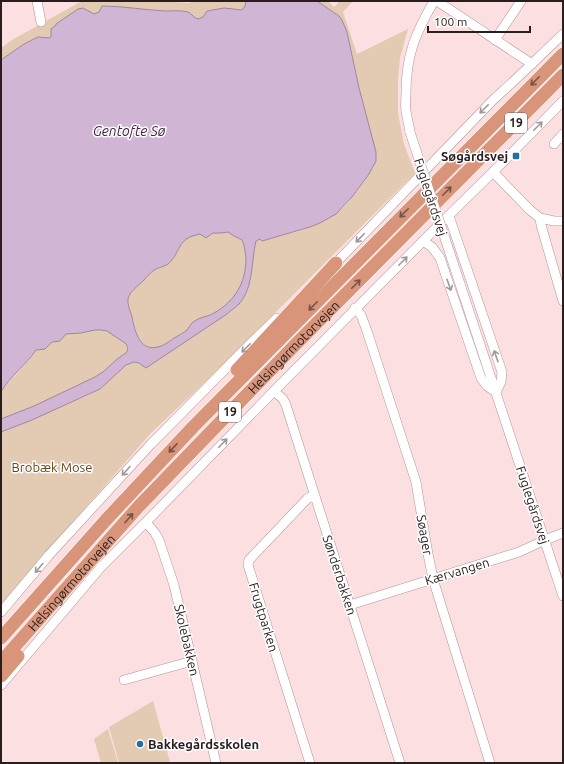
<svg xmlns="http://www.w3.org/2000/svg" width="564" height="764" viewBox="0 0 564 764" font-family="Ubuntu,sans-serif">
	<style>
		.green { fill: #e2cbb2 }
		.water { fill: #d0b5d4; stroke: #9e879d; fill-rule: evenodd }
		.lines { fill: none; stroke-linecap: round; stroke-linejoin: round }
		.minor-casing { stroke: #b39294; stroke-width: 10 }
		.highway-casing { stroke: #fff; stroke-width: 14 }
		.minor { stroke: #fff; stroke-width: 9 }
		.highway { stroke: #d8957a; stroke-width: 13 }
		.minor-bridge-casing { stroke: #b39294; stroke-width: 10; stroke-linecap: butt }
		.minor-bridge { stroke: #fff; stroke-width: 9 }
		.oneway { stroke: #785347 }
		.oneway2 { stroke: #9f999a }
		.poi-dot { fill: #2070a1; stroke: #fff; stroke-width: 1.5 }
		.labels { text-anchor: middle; stroke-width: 3; stroke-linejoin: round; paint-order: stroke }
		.shield { fill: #fff; stroke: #696162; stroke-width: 1 }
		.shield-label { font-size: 12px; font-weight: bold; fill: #291d1e }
		.poi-label { font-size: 13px; font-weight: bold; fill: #291d1e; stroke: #fff; text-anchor: end }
		.street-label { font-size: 13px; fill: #291d1e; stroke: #fff }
		.park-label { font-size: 13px; fill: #6c4614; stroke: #fff }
		.water-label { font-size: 14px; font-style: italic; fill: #45224a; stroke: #fff }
	</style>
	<rect width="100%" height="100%" fill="#fce0e1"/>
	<!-- green -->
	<g class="green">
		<polygon points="85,1 164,1 188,3 198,1 246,1 245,6 242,10 234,9 207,11 203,17 198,19 185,11 165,11 102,6 99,12 94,14 88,11 78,9 56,24 50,38 38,37 24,44 1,60 1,48 12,40 80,2"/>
		<path d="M317 1H328L334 7 340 1H353L343 12 357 54 408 29 400 58 398 80V113L404 144 415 173 218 370 151 433 1 604V432C25 423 48 412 72 402 81 398 92 394 100 389 112 381 127 355 142 365L227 314 238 305 247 290 250 280 253 250 256 241 260 239 262 241C290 233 323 228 345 206 354 196 362 185 369 174L365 113 359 88 347 32 342 20 339 16Z"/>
		<path d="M228 232 234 236 242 240C245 246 245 252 246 258 246 283 235 301 214 313 208 317 198 317 192 323 190 325 189 328 187 330 182 334 176 337 171 340 145 358 138 342 132 317 131 312 127 305 128 299 129 292 138 286 143 281 147 277 150 273 154 270 159 267 164 267 168 264 182 252 175 238 200 234 211 238 203 238 213 233H221Z"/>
		<path d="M95 330C107 329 119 336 127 345V352L116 360 103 372 83 384 34 406 1 419V392L8 383 29 360 36 350 45 349 52 342 60 341 66 334 81 333Z"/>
		<polygon points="153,701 170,762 165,763 119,763 109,727"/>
		<polygon points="108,729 118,763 101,763 94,739"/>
	</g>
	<!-- water -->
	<path class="water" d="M246 1H317L339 16 342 20 347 32 359 88 376 152V161L369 174 352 197 336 214 320 223 310 227 262 241 260 239 256 241C251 261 254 287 239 304 235 308 231 310 227 314L146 368 139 363 134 362 126 365 100 389 32 420 1 432V419L34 406 95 377 103 372 116 360 127 352C128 349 128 346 125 343L107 331 101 330H95L81 333 66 334 60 341 52 342 45 349 36 350C26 365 10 376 1 392V60L24 44 38 37 50 38 51 36V29L56 25V24L78 9 83 8 94 14 99 12 102 6C123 6 144 10 166 11 172 11 181 10 188 12 192 14 194 18 198 19L203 17 207 11 224 8 242 10 245 6ZM228 232 234 236 242 240C245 246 245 252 246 258 246 283 235 301 214 313 208 317 198 317 192 323 190 325 189 328 187 330 183 333 178 336 174 338 170 341 166 344 161 346 140 354 135 332 132 317 131 312 127 305 128 299 129 292 138 286 143 281 147 277 150 273 154 270 159 267 164 267 168 264 182 252 175 239 200 234L206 238 213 233H221Z"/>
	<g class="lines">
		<!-- minor casing -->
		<g class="minor-casing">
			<g id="minor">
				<polyline points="37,1 41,22"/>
				<polyline points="437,1 532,64"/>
				<polyline points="495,40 521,1"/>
				<path d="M410 132C409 125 407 118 406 111 405 105 406 98 406 92 406 55 416 32 434 1"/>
				<polyline points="554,144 563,134"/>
				<polyline points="493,172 530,210 540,218 554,221 563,221"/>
				<polyline points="449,216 502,372 501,382 496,392"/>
				<polyline points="540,218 541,225 563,301"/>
				<polyline points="423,241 432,247 440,258 481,378 487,386 496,392"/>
				<polyline points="332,267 493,100 517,78 563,34"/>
				<polyline points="460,284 563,596"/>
				<polyline points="355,308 361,315 367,331 416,482 428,554 433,579 490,763"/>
				<polyline points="274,391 283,399 286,405 400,763"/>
				<polyline points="146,522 155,533 159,540 174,585 216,763"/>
				<polyline points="350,605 519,552 545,540 563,533"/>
				<polyline points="1,612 49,555 151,444 252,342 277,318"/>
				<polyline points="124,680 192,661"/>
				<polyline points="1,685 101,567 146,522 274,391 433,231 493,172 563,101"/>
				<polyline points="310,763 248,565 249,560 307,499 314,495"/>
			</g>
		</g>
		<!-- highway casing -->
		<g class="highway-casing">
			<g id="highway">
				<polyline points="237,370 336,263"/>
				<polyline points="1,638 105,521 193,427 563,54"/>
				<path id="s1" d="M1 662 139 506 293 347 563 75"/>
				<polyline points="1,676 18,656"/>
			</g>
		</g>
		<!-- minor -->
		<use href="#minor" class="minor"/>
		<!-- highway -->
		<use href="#highway" class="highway"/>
		<!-- minor-bridge casing -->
		<g class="minor-bridge-casing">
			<polyline id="minor-bridge" points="410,132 460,284"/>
		</g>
		<!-- minor-bridge -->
		<use href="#minor-bridge" class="minor-bridge"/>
	</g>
	<!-- one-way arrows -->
	<defs><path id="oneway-shaft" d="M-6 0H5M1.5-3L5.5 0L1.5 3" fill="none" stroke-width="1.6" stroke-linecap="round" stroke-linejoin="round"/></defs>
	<g class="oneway">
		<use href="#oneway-shaft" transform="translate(535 81) rotate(135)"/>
		<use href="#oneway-shaft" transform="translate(447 191) rotate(-45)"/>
		<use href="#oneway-shaft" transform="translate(404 213) rotate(135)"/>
		<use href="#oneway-shaft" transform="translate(356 284) rotate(-45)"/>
		<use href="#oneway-shaft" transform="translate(313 306) rotate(135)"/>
		<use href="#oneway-shaft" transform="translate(173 448) rotate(133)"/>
		<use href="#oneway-shaft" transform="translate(129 518) rotate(-49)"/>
	</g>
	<g class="oneway2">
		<use href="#oneway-shaft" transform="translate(484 109) rotate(135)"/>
		<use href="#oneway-shaft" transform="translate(538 126) rotate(-45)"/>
		<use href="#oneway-shaft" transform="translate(360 238) rotate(134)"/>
		<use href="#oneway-shaft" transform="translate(403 261) rotate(-45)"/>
		<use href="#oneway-shaft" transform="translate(449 285) rotate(71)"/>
		<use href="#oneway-shaft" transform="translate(246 348) rotate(135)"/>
		<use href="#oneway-shaft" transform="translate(496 356) rotate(-109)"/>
		<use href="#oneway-shaft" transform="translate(223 443) rotate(-46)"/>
		<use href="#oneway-shaft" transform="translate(126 471) rotate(132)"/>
		<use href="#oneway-shaft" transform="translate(39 568) rotate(130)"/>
	</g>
	<!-- markers -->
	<g class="poi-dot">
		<rect x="512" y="152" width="8" height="8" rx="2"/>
		<circle cx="140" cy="744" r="4"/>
	</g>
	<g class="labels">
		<!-- shield labels -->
		<g class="shield">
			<rect x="505" y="113" width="22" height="20" rx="3"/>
			<rect x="219" y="402" width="22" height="20" rx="3"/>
		</g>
		<g class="shield-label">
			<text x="516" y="127">19</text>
			<text x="230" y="416">19</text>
		</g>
		<!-- poi labels -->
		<g class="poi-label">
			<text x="508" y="161">Søgårdsvej</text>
			<text x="148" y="749" text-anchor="start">Bakkegårdsskolen</text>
		</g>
		<!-- street labels -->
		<g class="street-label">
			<text transform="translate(431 197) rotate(72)" y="5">Fuglegårdsvej</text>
			<text dy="5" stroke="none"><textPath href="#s1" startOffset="430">Helsingørmotorvejen</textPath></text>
			<text transform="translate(533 505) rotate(72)" y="5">Fuglegårdsvej</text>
			<text transform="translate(425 535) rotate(80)" y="5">Søager</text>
			<text transform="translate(457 571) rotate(-17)" y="5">Kærvangen</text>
			<text transform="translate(340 575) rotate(72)" y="5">Sønderbakken</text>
			<text dy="5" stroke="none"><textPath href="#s1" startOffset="106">Helsingørmotorvejen</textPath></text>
			<text transform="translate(264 617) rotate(73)" y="5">Frugtparken</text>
			<text transform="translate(187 640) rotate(77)" y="5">Skolebakken</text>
		</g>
		<!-- park labels -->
		<g class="park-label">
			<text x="52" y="472">Brobæk Mose</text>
		</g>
		<!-- water labels -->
		<g class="water-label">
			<text x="129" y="136">Gentofte Sø</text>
		</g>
	</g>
	<!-- border -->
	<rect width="564" height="764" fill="none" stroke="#291d1e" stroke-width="4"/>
	<!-- scale -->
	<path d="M428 26v6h102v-6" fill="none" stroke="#291d1e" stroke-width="2"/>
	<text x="434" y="26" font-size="12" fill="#291d1e" stroke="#ffffff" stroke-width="3" paint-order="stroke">100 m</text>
</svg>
